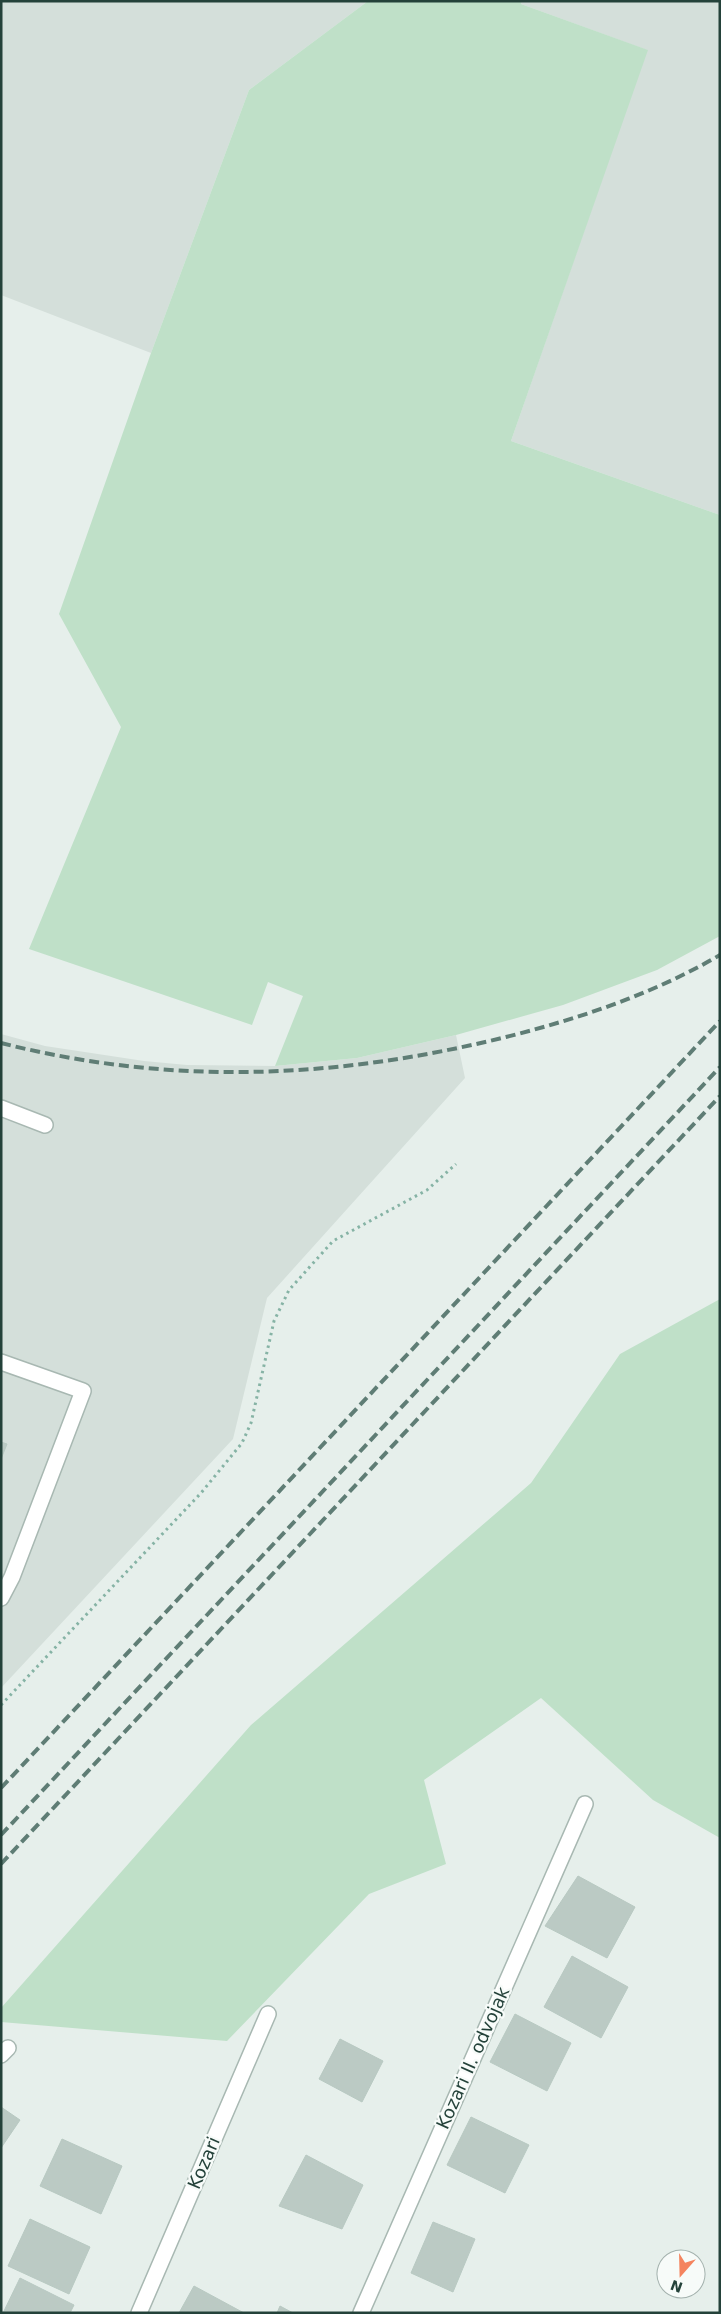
<svg xmlns="http://www.w3.org/2000/svg" width="721" height="2314" viewBox="0 0 721 2314" font-family="'DejaVu Sans',sans-serif">
	<style>
		.built { fill: #d4dfda }
		.green { fill: #bfe0c8 }
		.building { fill: #bbcac4; stroke: #b8c9c2 }
		.lines { fill: none; stroke-linecap: round; stroke-linejoin: round }
		.minor-casing { stroke: #a8b8b2; stroke-width: 18 }
		.path { stroke: #86b3a5; stroke-width: 3; stroke-dasharray: 2.5 4; stroke-linecap: butt }
		.minor { stroke: #fff; stroke-width: 15 }
		.rail { stroke: #5f7d75; stroke-width: 4; stroke-dasharray: 10 5; stroke-linecap: butt }
		.labels { text-anchor: middle; stroke-width: 4.5; stroke-linejoin: round; paint-order: stroke }
		.street-label { font-size: 18px; fill: #24423a; stroke: #f7fbf9 }
	</style>
	<rect width="100%" height="100%" fill="#e6efeb"/>
	<!-- built -->
	<g class="built">
		<polygon points="1,1 368,1 249,90 151,353 1,295"/>
		<polygon points="522,1 720,1 720,515 511,441 647,50 521,4"/>
		<polygon points="1,1034 45,1046 144,1061 187,1065 275,1066 357,1058 456,1035 465,1078 267,1298 233,1439 1,1688"/>
	</g>
	<!-- green -->
	<g class="green">
		<polygon points="368,1 522,1 521,4 648,50 511,441 720,515 720,936 657,970 563,1005 456,1035 357,1058 275,1066 303,996 268,982 252,1025 29,949 121,727 59,614 151,353 249,90"/>
		<polygon points="720,1299 720,1838 653,1800 541,1698 424,1780 446,1864 369,1894 227,2041 1,2022 1,2008 251,1725 531,1483 620,1354"/>
	</g>
	<!-- building -->
	<g class="building">
		<polygon points="1,1442 7,1444 1,1459"/>
		<polygon points="578,1876 635,1907 607,1958 545,1926"/>
		<polygon points="572,1956 628,1987 601,2038 544,2007"/>
		<polygon points="515,2014 571,2043 547,2091 490,2062"/>
		<polygon points="340,2039 383,2061 362,2102 319,2079"/>
		<polygon points="1,2107 20,2120 1,2148"/>
		<polygon points="471,2117 529,2145 505,2193 447,2165"/>
		<polygon points="62,2139 122,2166 101,2214 40,2186"/>
		<polygon points="306,2155 363,2185 342,2229 279,2206"/>
		<polygon points="30,2219 90,2247 69,2294 8,2266"/>
		<polygon points="433,2222 475,2239 453,2292 411,2273"/>
		<polygon points="20,2278 74,2305 70,2313 3,2313"/>
		<polygon points="194,2286 244,2313 179,2313"/>
		<polygon points="280,2306 293,2313 277,2313"/>
	</g>
	<g class="lines">
		<!-- minor casing -->
		<g class="minor-casing">
			<g id="minor">
				<polyline points="1,1108 45,1125"/>
				<polyline points="1,1362 83,1391 12,1577 1,1598"/>
				<polyline points="1,2055 8,2048"/>
				<polyline points="139,2313 268,2014"/>
				<polyline points="361,2313 585,1804"/>
			</g>
		</g>
		<!-- path -->
		<polyline class="path" points="1,1705 201,1493 242,1443 251,1423 274,1321 289,1290 333,1241 427,1190 456,1164"/>
		<!-- minor -->
		<use href="#minor" class="minor"/>
		<!-- rail -->
		<g class="rail">
			<path d="M1 1043C171 1086 336 1079 506 1037 581 1018 653 994 720 955"/>
			<polyline points="1,1788 720,1021"/>
			<polyline points="1,1835 720,1067"/>
			<polyline points="1,1864 720,1096"/>
		</g>
	</g>
	<g class="labels">
		<!-- street labels -->
		<g class="street-label">
			<text transform="translate(473 2058) rotate(-66)" y="6">Kozari II. odvojak</text>
			<text transform="translate(204 2163) rotate(-67)" y="6">Kozari</text>
		</g>
	</g>
	<!-- border -->
	<rect width="721" height="2314" fill="none" stroke="#24423a" stroke-width="5"/>
	<!-- north arrow -->
	<g transform="translate(681 2274) rotate(200)"><circle r="24" fill="#f7fbf9" stroke="#a3b1ad"/>
	<path d="M0-4L9 19L0 12L-9 19Z" fill="#f4845f"/>
	<text y="-8" font-size="14" font-weight="bold" text-anchor="middle" fill="#24423a">N</text>
	</g>
</svg>
